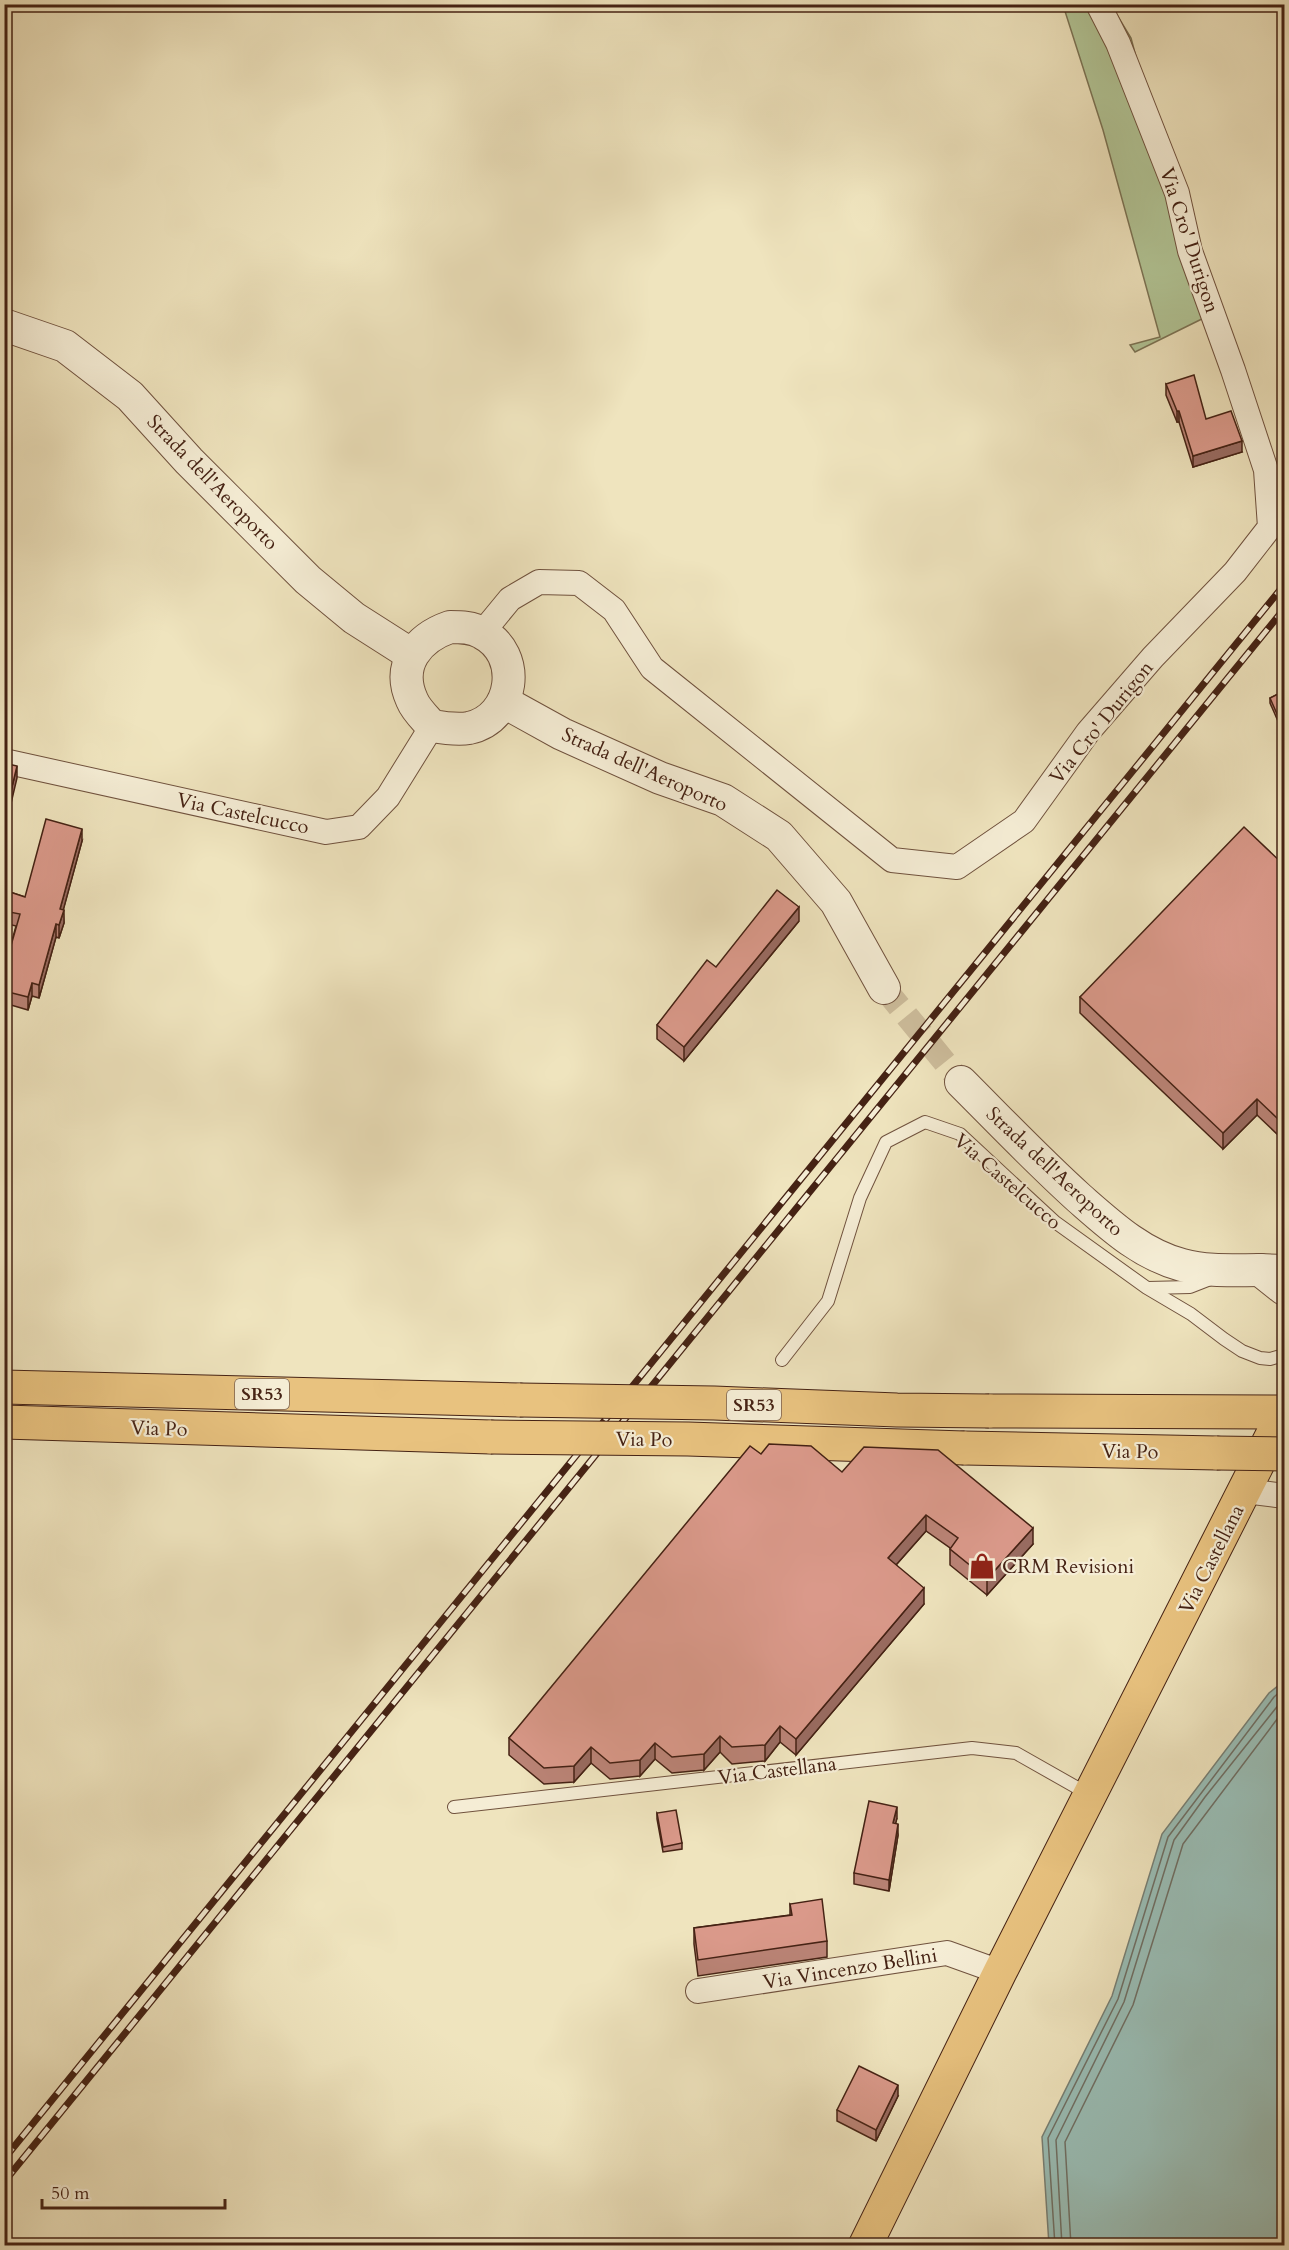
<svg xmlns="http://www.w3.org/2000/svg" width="1289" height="2250" viewBox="0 0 1289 2250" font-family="Cardo,serif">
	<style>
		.green { fill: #b2c596; stroke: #7c7455; stroke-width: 1.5 }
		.water { fill: #9abeb6; stroke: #788075; stroke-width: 1.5 }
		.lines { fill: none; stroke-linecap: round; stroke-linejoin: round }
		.shore { stroke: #707065; stroke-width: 1.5 }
		.minor-tunnel { stroke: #cdbd9c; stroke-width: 24; stroke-dasharray: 24 12; stroke-linecap: butt }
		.service-casing { stroke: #70523e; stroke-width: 14 }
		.minor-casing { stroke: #70523e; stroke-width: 26 }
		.tertiary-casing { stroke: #70523e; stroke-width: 34 }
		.primary-casing { stroke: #452214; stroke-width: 35 }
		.trunk-casing { stroke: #452214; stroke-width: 35 }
		.service { stroke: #f5edd5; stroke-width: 12 }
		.minor { stroke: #f5edd5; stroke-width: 24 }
		.tertiary { stroke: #f5edd5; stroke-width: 32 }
		.primary { stroke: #e8c27f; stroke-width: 33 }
		.trunk { stroke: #e8c27f; stroke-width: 33 }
		.rail-casing { stroke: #452214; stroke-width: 7 }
		.rail { stroke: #f5edd5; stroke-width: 4.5; stroke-dasharray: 14; stroke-linecap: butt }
		.trunk-bridge-casing { stroke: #452214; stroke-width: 35; stroke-linecap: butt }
		.trunk-bridge { stroke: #e8c27f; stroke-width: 33 }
		.wall { fill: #bb8477; stroke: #452214; stroke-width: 1.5 }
		.shaded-wall { fill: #996b61; stroke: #452214; stroke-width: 1.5 }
		.building { fill: #da998a; stroke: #452214; stroke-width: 1.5 }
		.labels { text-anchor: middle; stroke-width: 4.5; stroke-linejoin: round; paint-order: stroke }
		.shield { fill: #f5edd5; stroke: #7a5f4e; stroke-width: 1.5 }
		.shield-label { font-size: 18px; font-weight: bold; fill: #452214 }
		.street-label { font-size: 20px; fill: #452214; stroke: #f5edd5 }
		.poi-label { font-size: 20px; fill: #452214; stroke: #f5edd5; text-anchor: start }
	</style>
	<rect width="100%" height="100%" fill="#efe4be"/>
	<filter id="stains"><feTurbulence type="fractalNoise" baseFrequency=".00333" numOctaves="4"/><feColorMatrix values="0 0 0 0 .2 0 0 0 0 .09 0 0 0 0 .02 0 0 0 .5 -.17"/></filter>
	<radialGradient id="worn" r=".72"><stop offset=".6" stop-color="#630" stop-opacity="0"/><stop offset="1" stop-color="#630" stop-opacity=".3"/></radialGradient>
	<!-- green -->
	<polygon class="green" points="1063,5 1111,5 1131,38 1161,150 1218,311 1135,352 1130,345 1160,337 1103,130"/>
	<!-- water -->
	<polygon class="water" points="1284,1681 1284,2245 1049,2245 1042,2137 1112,1996 1162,1834 1269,1693"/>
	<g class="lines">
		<!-- shore -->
		<g class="shore">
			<polyline points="1055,2246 1048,2138 1118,1999 1168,1837 1274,1697 1284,1688"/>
			<polyline points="1062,2246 1056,2140 1124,2002 1174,1840 1205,1797 1284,1698"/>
			<polyline points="1071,2246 1065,2142 1133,2005 1183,1844 1284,1710"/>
		</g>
		<!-- minor-tunnel -->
		<polyline class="minor-tunnel" points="884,988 961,1082"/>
		<!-- service casing -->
		<g class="service-casing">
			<g id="service">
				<polyline points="1148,1288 1190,1287 1213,1278"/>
				<polyline points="782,1360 828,1301 860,1198 886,1142 925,1122 960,1134 1055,1222 1147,1288 1191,1314 1224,1339 1242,1351 1260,1358 1270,1359 1284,1355"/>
				<polyline points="454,1807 972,1748 1016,1753 1090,1795"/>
			</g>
		</g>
		<!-- minor casing -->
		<g class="minor-casing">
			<g id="minor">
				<polyline points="482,633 510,599 539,582 579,583 614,610 652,668 892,860 957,867 1024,821 1088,732 1153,657 1235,572 1270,527 1266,470 1233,370 1190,251 1177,193 1118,43 1098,4"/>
				<polyline points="4,761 326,832 359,827 388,797 432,726"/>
				<polyline points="1245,1491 1284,1496"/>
				<polyline points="698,1991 947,1953 1000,1972"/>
			</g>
		</g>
		<!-- tertiary casing -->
		<g class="tertiary-casing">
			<g id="tertiary">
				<polyline points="4,325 65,346 130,396 189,461 308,580 354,618 412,655"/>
				<path d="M450 627C461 627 472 627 482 633 523 654 515 718 469 728 457 730 444 728 432 726 425 718 416 710 412 700 396 665 418 638 450 627Z"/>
				<polyline points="504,702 562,734 660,778 723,800 779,836 836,902 884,988"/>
				<path d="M961 1082C1000 1121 1038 1161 1079 1198 1111 1226 1141 1254 1182 1265 1207 1272 1234 1270 1260 1270"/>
				<polyline points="1284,1271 1260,1270 1284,1289"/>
			</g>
		</g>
		<!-- primary casing -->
		<g class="primary-casing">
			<polyline id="primary" points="865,2246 1000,1972 1284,1412"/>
		</g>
		<!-- trunk casing -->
		<g class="trunk-casing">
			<g id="trunk">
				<polyline points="4,1387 520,1400"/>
				<polyline points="989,1411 1284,1412"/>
				<polyline points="4,1422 491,1437"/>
				<polyline points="964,1448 1217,1453"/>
			</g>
		</g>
		<!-- service -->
		<use href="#service" class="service"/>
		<!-- minor -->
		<use href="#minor" class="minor"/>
		<!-- tertiary -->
		<use href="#tertiary" class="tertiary"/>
		<!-- primary -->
		<use href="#primary" class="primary"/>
		<!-- trunk -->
		<use href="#trunk" class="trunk"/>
		<!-- rail casing -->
		<g class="rail-casing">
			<g id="rail">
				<polyline points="4,2159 1284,585"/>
				<polyline points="4,2182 1284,609"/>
			</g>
		</g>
		<!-- rail -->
		<use href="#rail" class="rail"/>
		<!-- trunk-bridge casing -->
		<g class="trunk-bridge-casing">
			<g id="trunk-bridge">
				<polyline points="520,1400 714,1403 897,1410 989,1411"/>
				<polyline points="491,1437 688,1439 964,1448"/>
				<polyline points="1217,1453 1284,1454"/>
			</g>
		</g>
		<!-- trunk-bridge -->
		<use href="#trunk-bridge" class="trunk-bridge"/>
	</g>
	<!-- wall -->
	<g class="wall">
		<polygon points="1166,384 1206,419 1242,452 1193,467 1179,422 1177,422 1166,395"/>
		<polygon points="1284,691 1284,735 1270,703 1270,698"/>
		<polygon points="82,841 63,910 64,923 59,938 56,937 39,998 32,996 28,1010 4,1003 4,970 16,926 4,923 4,890 25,897"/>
		<polygon points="1284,865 1279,1136 1257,1115 1223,1149 1080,1013 1080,997"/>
		<polygon points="799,921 684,1061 657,1039 657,1025 716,967"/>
		<polygon points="761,1454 842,1472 1033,1544 987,1595 950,1565 950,1548 926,1531 896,1565 924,1604 796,1755 780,1742 765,1761 732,1764 720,1752 704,1770 672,1773 655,1759 640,1776 610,1779 591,1763 574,1782 544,1784 509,1755 509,1738"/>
		<polygon points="657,1813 682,1843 682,1849 663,1852 657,1819"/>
		<polygon points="897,1818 895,1824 898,1835 889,1891 854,1884 854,1873"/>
		<polygon points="790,1904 827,1941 827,1957 698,1976 694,1944 694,1928 790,1915"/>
		<polygon points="898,2096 876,2141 837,2121 837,2110"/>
	</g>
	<!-- shaded-wall -->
	<g class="shaded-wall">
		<rect x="1177" y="411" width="2" height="11"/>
		<polygon points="1242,441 1242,452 1193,467 1193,456"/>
		<polygon points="17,766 17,778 4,833 4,820"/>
		<polygon points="82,829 82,841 60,922 60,909"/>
		<polygon points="799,907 799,921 684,1061 684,1047"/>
		<polygon points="64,910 64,923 59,938 59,925"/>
		<polygon points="56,924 56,937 39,998 39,985"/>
		<polygon points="32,983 32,996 28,1010 28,997"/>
		<polygon points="1257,1099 1257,1115 1223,1149 1223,1133"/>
		<polygon points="1284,1114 1284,1130 1279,1136 1279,1120"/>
		<polygon points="926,1515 926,1531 888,1574 888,1558"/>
		<polygon points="1033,1528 1033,1544 987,1595 987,1579"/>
		<polygon points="924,1588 924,1604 796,1755 796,1739"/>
		<polygon points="780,1726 780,1742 765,1761 765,1745"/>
		<polygon points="720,1736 720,1752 704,1770 704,1754"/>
		<polygon points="655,1743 655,1759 640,1776 640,1760"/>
		<polygon points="591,1747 591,1763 574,1782 574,1766"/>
		<polygon points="897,1807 897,1818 893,1834 893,1823"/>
		<polygon points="898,1824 898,1835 889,1891 889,1880"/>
		<polygon points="898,2085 898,2096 876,2141 876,2130"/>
	</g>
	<!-- building -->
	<g class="building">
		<polygon points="1194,375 1206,419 1231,411 1242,441 1193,456 1179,411 1177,411 1166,384"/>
		<polygon points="1284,691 1284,730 1270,698"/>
		<polygon points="4,763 17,766 4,820"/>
		<polygon points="46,819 82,829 60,909 64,910 59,925 56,924 39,985 32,983 28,997 4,991 4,970 20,914 4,911 4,890 25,897"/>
		<polygon points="1244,827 1284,865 1284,1114 1279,1120 1257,1099 1223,1133 1080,997"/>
		<polygon points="777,890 799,907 684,1047 657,1025 707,960 716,967"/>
		<polygon points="769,1444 811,1446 842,1472 864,1447 938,1450 1033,1528 987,1579 950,1549 958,1538 926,1515 888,1558 924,1588 796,1739 780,1726 765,1745 732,1747 720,1736 704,1754 672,1757 655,1743 640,1760 610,1763 591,1747 574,1766 544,1768 509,1738 750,1446 761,1454"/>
		<polygon points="869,1801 897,1807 893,1823 898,1824 889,1880 854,1873"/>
		<polygon points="676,1810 682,1843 663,1847 657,1813"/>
		<polygon points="822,1899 827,1941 698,1960 694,1928 792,1915 790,1904"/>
		<polygon points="859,2066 898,2085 876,2130 837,2110"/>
	</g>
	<!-- icons -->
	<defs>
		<g id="shop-bare" transform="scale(2.07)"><path d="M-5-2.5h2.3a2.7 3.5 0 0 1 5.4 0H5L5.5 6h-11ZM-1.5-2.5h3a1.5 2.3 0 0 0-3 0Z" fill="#8f2418" stroke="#f5edd5" stroke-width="2.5" paint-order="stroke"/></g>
	</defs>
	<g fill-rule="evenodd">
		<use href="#shop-bare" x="982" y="1566"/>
	</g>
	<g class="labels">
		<!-- shield labels -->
		<g class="shield">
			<rect x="235" y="1379" width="54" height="30" rx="4.5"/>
			<rect x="727" y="1390" width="54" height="30" rx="4.5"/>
		</g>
		<g class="shield-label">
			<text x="262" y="1400">SR53</text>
			<text x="754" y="1411">SR53</text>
		</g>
		<!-- street labels -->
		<g class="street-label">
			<text transform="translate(1190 240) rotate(72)" y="7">Via Cro' Durigon</text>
			<text transform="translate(213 482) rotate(46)" y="7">Strada dell'Aeroporto</text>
			<text transform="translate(1101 722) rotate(-51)" y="7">Via Cro' Durigon</text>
			<text transform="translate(645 769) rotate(24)" y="7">Strada dell'Aeroporto</text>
			<text transform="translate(243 813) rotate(12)" y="7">Via Castelcucco</text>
			<text transform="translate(1055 1171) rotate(43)" y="7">Strada dell'Aeroporto</text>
			<text transform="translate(1008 1181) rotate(41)" y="7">Via Castelcucco</text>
			<text transform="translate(159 1428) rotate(2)" y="7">Via Po</text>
			<text transform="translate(644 1439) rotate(1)" y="7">Via Po</text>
			<text transform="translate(1130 1451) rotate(1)" y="7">Via Po</text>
			<text transform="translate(1211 1559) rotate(-63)" y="7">Via Castellana</text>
			<text transform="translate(777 1770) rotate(-7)" y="7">Via Castellana</text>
			<text transform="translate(850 1968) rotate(-9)" y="7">Via Vincenzo Bellini</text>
		</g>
		<!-- poi labels -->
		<g class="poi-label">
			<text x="1002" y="1573">CRM Revisioni</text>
		</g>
	</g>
	<!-- margin -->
	<rect width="1289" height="2250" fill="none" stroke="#efe4be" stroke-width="24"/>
	<rect x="6" y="6" width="1277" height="2238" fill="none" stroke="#452214" stroke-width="3"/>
	<rect x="12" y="12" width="1265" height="2226" fill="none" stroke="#452214" stroke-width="1.5"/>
	<!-- scale -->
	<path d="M42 2199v9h183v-9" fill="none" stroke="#452214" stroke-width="3"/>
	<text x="51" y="2199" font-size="18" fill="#452214" stroke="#f5edd5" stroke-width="4.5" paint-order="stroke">50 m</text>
	<rect width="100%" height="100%" filter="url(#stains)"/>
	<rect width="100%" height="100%" fill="url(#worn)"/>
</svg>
